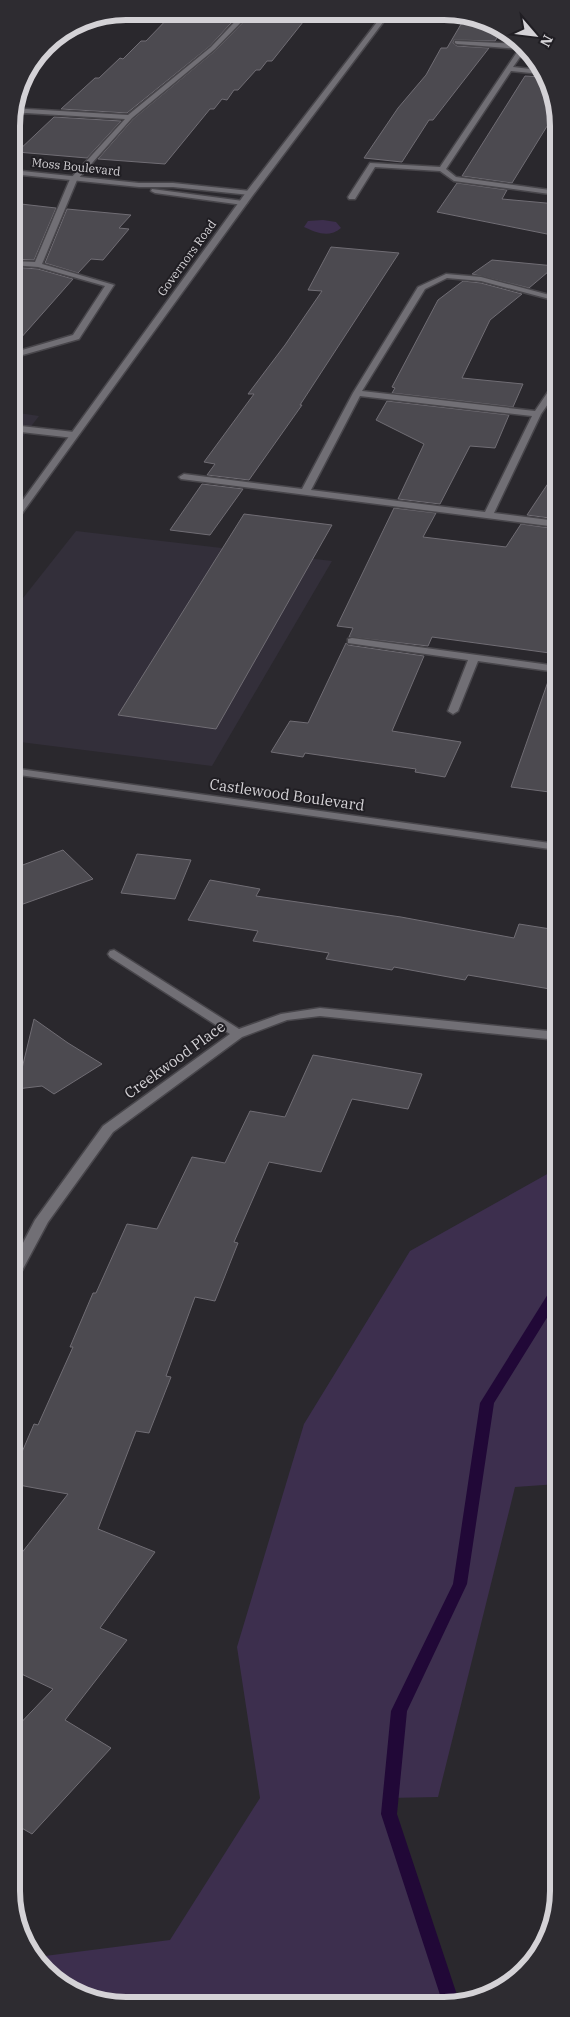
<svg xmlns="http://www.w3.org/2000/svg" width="570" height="2017" viewBox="0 0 570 2017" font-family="'IBM Plex Serif',serif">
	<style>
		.built { fill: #332f3a }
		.green { fill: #3d2f4e }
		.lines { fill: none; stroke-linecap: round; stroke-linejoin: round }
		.stream { fill: #210837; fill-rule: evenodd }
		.building { fill: #4c4a50; stroke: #706d74 }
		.service-casing { stroke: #48464b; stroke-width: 3 }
		.minor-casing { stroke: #48464b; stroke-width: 3 }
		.secondary-casing { stroke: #48464b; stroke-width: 3 }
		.service { fill: #716f75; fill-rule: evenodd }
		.minor { fill: #716f75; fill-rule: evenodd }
		.secondary { fill: #716f75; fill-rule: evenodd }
		.labels { text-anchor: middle; stroke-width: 4; stroke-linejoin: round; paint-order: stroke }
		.far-street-label { font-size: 12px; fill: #d4d2d6; stroke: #201e23 }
		.street-label { font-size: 15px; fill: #d4d2d6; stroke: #201e23 }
		.rim { fill: none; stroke: #d4d2d6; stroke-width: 6 }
	</style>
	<rect width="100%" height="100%" fill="#2a282d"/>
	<!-- built -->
	<g class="built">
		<polygon points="12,412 39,416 12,451"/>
		<polygon points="76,531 332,561 212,766 12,741 12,612"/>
	</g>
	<!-- green -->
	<g class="green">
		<path d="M323 220 336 222 341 228C329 238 317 233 304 227L308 221Z"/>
		<polygon points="558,1168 558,1484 515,1487 438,1797 388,1798 398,1845 452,2004 103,2003 45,1972 37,1957 170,1940 260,1798 237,1647 304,1424 410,1251"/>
	</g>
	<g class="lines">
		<!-- stream -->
		<polygon class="stream" points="558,1285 558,1300 494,1403 467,1584 407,1711 397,1814 460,2004 443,2004 381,1814 391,1711 453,1584 480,1403 553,1286"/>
	</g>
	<!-- building -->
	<g class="building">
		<polygon points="174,12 241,12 210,46 127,113 61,109 95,78 99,78 120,58 123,59 141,41 146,41"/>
		<polygon points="253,12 311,12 272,61 267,61 260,70 256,70 238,90 234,90 227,100 222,99 214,109 210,109 165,164 98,159 133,119 216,50"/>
		<polygon points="467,14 501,32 495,41 454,40 453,43 457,46 489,48 433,120 429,120 402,162 364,158 398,108 426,75 441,48 447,48"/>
		<polygon points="525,76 543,77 557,104 557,110 512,183 462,176"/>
		<polygon points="54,117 121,121 87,158 17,152"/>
		<polygon points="457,183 507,190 502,199 557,204 557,236 437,212"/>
		<polygon points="12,203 56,208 34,260 12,259"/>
		<polygon points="67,209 131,215 119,228 129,229 103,260 91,259 78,273 45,263"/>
		<polygon points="331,247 399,253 300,405 302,405 249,480 207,475 215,464 204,462 254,394 248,394 285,345 322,291 308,290"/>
		<polygon points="492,260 555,266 529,288 472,274"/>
		<polygon points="12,267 38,269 73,279 12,348"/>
		<polygon points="463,281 481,283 522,294 490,320 462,378 523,384 513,407 392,393 395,388 392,387 438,300"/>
		<polygon points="387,401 509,415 495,448 470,446 440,504 398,499 424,444 376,420"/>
		<polygon points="557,470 557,519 527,515"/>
		<polygon points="202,484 243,489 210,535 170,530"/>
		<polygon points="394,508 436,513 423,537 506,547 521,524 557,529 557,654 432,637 428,646 349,637 353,628 337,626"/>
		<polygon points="244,514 332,525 216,729 118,715"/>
		<polygon points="346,643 348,645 424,656 392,731 461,742 445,777 415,772 416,769 339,758 305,753 303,757 271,752 290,721 308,723"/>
		<polygon points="551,673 557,674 557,793 511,787"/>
		<polygon points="63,850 93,879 12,908 12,869"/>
		<polygon points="137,854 191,860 175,899 121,893"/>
		<polygon points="210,880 260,889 256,896 401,917 514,938 519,924 557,930 558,968 550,989 468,975 465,980 394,967 392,970 326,959 329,953 253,941 258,931 188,920"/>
		<polygon points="34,1019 68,1043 102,1064 54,1094 42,1086 17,1089"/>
		<polygon points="313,1055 422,1074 408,1109 352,1099 321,1172 269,1162 234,1242 238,1243 215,1301 195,1297 166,1376 171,1377 149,1433 136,1431 98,1529 155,1552 100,1628 127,1640 65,1720 111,1748 32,1834 13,1823 13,1731 53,1689 13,1670 13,1564 68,1494 13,1484 13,1473 34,1424 38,1425 73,1347 70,1347 93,1293 96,1293 127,1224 157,1229 192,1157 225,1163 250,1111 285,1117"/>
	</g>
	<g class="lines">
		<!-- service casing -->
		<g class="service-casing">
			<g id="service">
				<polygon points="244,12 251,12 215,49 132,118 77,180 42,264 114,285 79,339 12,358 12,353 73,335 105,286 38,267 12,265 12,261 35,262 70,179 125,119 26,113 13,116 13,112 26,109 128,115 211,47"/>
				<polygon points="455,41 523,44 527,47 513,67 539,70 541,74 511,71 446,169 456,177 557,191 557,195 454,181 440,171 375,167 355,199 349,199 348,197 370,163 440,167 519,49 457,44 455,43"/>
				<path d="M446 274 481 277 557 297V301L481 281 447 278 425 289 362 391 535 411 554 383 557 382V391L541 414 494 513 557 521V527L181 479 179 477 184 474 302 489 353 393 418 287ZM360 396 532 416 485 512 311 490Z"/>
				<polygon points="12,425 74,432 78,435 74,438 12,431"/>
				<polygon points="352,638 557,666 557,672 478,661 458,711 453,714 448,711 468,660 348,643 348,639"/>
			</g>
		</g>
		<!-- minor casing -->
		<g class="minor-casing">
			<g id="minor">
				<polygon points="12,170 139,183 173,183 250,191 254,193 250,195 173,187 139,187 12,174"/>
				<polygon points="152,189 243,201 247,203 243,205 155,193 151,191"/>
				<polygon points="12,768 557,844 557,850 12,774"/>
				<polygon points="114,950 239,1029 281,1014 320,1008 558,1032 558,1040 320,1016 287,1020 242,1037 113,1132 48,1222 18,1278 13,1280 13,1262 35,1220 103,1126 230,1034 110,957 108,954 110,951"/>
			</g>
		</g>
		<!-- secondary casing -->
		<g class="secondary-casing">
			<polygon id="secondary" points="384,13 390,13 253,195 15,523 12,524 12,515 247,191"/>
		</g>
		<!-- service -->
		<use href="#service" class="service"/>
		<!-- minor -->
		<use href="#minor" class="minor"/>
		<!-- secondary -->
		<use href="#secondary" class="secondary"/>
	</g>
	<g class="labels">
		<!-- far-street labels -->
		<g class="far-street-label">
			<text transform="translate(76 167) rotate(6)" y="4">Moss Boulevard</text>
			<text transform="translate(187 258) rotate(-54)" y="4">Governors Road</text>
		</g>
		<!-- street labels -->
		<g class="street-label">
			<text transform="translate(287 795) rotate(8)" y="5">Castlewood Boulevard</text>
			<text transform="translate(175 1060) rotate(-36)" y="5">Creekwood Place</text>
		</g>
	</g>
	<!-- crop -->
	<path d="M0 0H570V2017H0ZM126 20H444A106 106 0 0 1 550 126V1891A106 106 0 0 1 444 1997H126A106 106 0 0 1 20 1891V126A106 106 0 0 1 126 20Z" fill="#2e2c31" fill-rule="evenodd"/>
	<path class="rim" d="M126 20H444A106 106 0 0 1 550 126V1891A106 106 0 0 1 444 1997H126A106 106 0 0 1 20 1891V126A106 106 0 0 1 126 20Z"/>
	<!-- north arrow -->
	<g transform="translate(535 35) rotate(118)" stroke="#201e23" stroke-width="4" paint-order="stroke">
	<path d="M0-4L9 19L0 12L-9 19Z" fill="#d4d2d6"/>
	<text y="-8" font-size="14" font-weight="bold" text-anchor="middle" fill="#d4d2d6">N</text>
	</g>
</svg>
